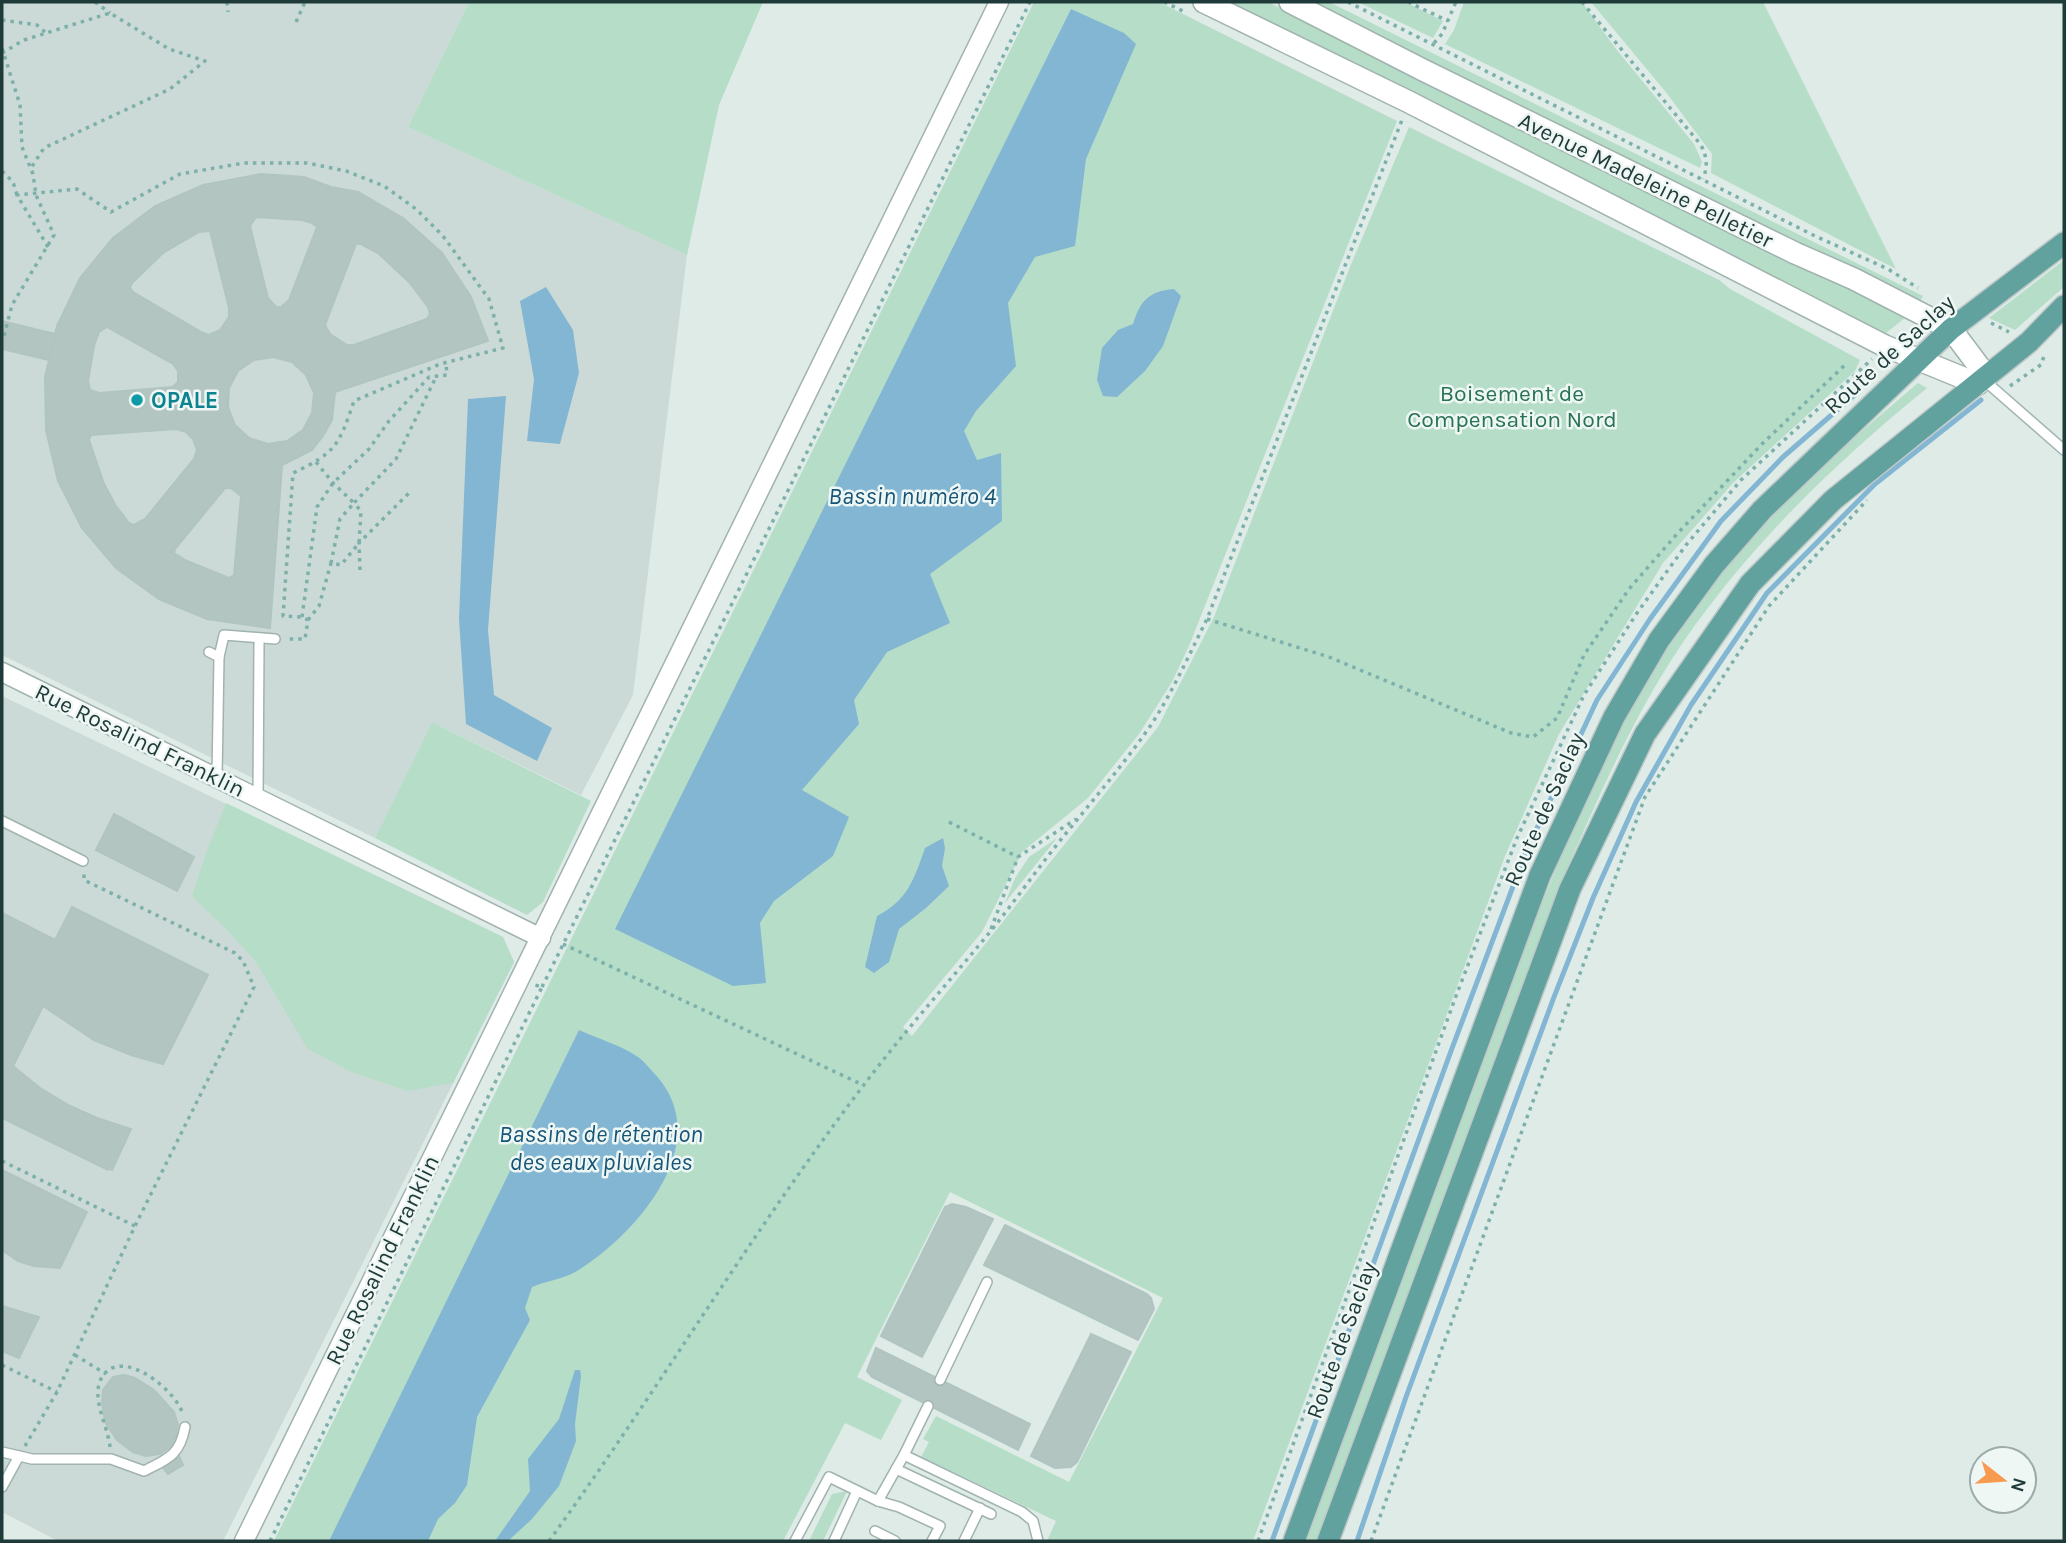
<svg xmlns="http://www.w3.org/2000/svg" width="2066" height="1543" viewBox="0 0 2066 1543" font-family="Karla,sans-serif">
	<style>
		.built { fill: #ccdad7 }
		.green { fill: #b6ddc8 }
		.water { fill: #83b6d3 }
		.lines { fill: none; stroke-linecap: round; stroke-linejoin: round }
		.stream { stroke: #83b6d3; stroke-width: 5 }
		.building { fill: #b3c5c1; stroke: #b0c4c0; stroke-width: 2; fill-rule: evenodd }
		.service-casing { stroke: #a1b3af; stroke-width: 12 }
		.minor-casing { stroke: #a1b3af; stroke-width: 21 }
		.tertiary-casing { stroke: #a1b3af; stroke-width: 24 }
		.primary-casing { stroke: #c0c8c8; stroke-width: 24 }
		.path { stroke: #7db0aa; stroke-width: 3.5; stroke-dasharray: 3.5 5; stroke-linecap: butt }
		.service { stroke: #fff; stroke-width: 9 }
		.minor { stroke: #fff; stroke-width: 18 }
		.tertiary { stroke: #fff; stroke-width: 21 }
		.primary { stroke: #61a29e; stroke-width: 21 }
		.culture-dot { fill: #0f9aa8; stroke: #eff7f5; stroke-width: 2.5 }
		.labels { text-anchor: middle; stroke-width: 5; stroke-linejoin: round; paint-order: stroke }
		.street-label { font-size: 23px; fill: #1f3b39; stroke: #eff7f5 }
		.park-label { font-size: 23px; fill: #287354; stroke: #eff7f5 }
		.culture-label { font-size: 23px; font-weight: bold; fill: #0d838f; stroke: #eff7f5; text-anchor: start }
		.water-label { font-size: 24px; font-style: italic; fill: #175578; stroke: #eff7f5 }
	</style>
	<rect width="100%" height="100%" fill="#deebe7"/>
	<!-- built -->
	<g class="built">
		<polygon points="2,2 469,2 408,127 687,255 633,695 581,795 432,722 375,838 2,655"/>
		<polygon points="2,696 503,937 514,962 223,1541 58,1541 2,1512"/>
	</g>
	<!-- green -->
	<g class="green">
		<polygon points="469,2 763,2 719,105 687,255 408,127"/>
		<polygon points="1034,2 1159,2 1397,121 1189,646 1172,682 1139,734 1088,798 1022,852 982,932 903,1027 912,1036 1158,727 1214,617 1350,267 1409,127 1719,280 1730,289 1860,360 1855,371 1733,483 1663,563 1559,734 1505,856 1253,1541 1047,1541 1056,1521 921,1457 929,1442 923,1439 936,1416 1069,1482 1163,1298 950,1192 857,1377 902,1400 881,1440 845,1423 783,1541 274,1541"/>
		<polygon points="1220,2 1268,2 1906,317 1886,333"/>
		<polygon points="1308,2 1329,2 1923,296 1919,303"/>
		<polygon points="1358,2 1406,2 1443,21 1433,38"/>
		<polygon points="1464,2 1582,2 1616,49 1694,144 1702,162 1700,168 1445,44 1454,30"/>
		<polygon points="1591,2 1763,2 1896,269 1711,173 1712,154 1665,91"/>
		<polygon points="2064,260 2064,287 2015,330 1989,318"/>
		<path d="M1918 383 1927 388C1836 462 1751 544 1684 641 1635 712 1600 794 1565 873L1317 1541H1306C1363 1387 1421 1232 1478 1077 1537 916 1592 751 1693 610 1756 523 1836 452 1918 383Z"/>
		<polygon points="432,722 591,801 543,902 527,915 375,838"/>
		<polygon points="226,803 503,937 514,962 453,1083 407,1091 351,1072 307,1048 256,962 230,933 192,896 206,853"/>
		<polygon points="1057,838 1005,903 1015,878 1029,857"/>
		<polygon points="847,1491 823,1541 809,1541 832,1494"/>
	</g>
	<!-- water -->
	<g class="water">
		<polygon points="1071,9 1124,33 1136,44 1086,159 1075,246 1035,257 1008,303 1016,366 976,411 964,431 977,460 1001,453 1002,521 930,574 950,623 887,652 854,700 859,724 802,790 849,817 833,856 774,901 760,923 766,983 733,986 615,929"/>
		<polygon points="546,287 573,330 579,373 560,444 527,441 534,379 520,301"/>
		<path d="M1174 289 1181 296 1163 346 1145 371 1117 397 1103 396 1097 380 1102 348 1118 330 1133 324C1140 302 1148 291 1174 289Z"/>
		<polygon points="506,396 488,630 494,695 552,728 537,761 466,724 459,619 468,399"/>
		<path d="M943 838 945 848 942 866 949 886 926 908 899 929 889 962 874 973 865 967 877 916C908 900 914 879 925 848Z"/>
		<path d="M579 1030C598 1039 621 1045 638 1057 643 1060 648 1067 653 1072 719 1140 638 1233 577 1271 564 1279 546 1281 532 1287L525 1308 530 1320 477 1417 467 1485 455 1503 438 1519 428 1541H329Z"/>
		<polygon points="575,1370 580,1370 581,1376 575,1424 576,1441 559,1486 532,1519 508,1541 495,1541 530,1491 528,1459 559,1419"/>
	</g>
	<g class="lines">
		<!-- stream -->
		<g class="stream">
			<polyline points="1272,1541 1451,1051 1526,852 1597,700 1650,619 1721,521 1783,457 1858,392"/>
			<polyline points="1357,1541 1406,1397 1554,997 1593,898 1636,802 1691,705 1767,593 1875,484 1981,400"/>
		</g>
	</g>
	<!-- building -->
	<g class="building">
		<path d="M261 174 304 177 331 187 358 192 403 218 442 253 471 297 488 341 335 392 332 420 323 436 312 450 282 465 270 628 207 619 159 599 116 568 82 528 58 481 46 430 45 377 57 326 80 278 113 238 155 206 203 185ZM256 217 302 220 312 223 317 227 289 300 281 307H276L268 298 250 226ZM210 231 229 308V317L220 330 209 335 203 333 133 292 130 288 132 283 163 253 199 232ZM356 244H361L378 253 409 282 428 307 430 314 427 319 354 345H347L330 334 325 325ZM107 327 173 364 178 371V382L173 387 99 393 90 390 88 381 94 346 99 332ZM273 357 292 362 306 375 314 393 312 413 303 430 287 441 268 444 249 438 235 425 228 407 229 388 238 371 254 360ZM176 429 186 432 193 439 197 450 194 459 145 519 134 525 129 523 116 506 104 484 89 440 91 435ZM225 488H231L241 496 234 575 229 578 187 561 174 553 175 549Z"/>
		<polygon points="2,321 55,334 49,360 2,349"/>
		<polygon points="114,814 194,857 177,891 96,850"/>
		<polygon points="72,907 208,975 163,1064 131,1055 94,1040 43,1006 13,1066 40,1088 70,1106 97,1118 131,1129 112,1170 109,1168 108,1170 2,1118 2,913 55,940"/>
		<polygon points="2,1170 87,1212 60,1268 34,1266 18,1261 2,1250"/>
		<polygon points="952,1204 966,1207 993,1219 922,1357 881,1336 945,1207"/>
		<polygon points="1005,1225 1147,1294 1151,1298 1154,1309 1138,1340 984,1265"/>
		<polygon points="2,1306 39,1317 19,1358 2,1351"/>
		<polygon points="1091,1334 1131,1352 1077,1462 1071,1467 1055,1468 1031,1456"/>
		<polygon points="876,1348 1030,1424 1018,1450 872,1377 867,1371"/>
		<polygon points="124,1375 135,1378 154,1390 174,1412 178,1424 176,1435 171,1446 160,1454 146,1456 133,1452 117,1440 105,1422 102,1402 103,1390 113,1377"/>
		<polygon points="179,1456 183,1465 168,1474 163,1468"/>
	</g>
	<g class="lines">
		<!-- service casing -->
		<g class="service-casing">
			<g id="service">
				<polyline points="1984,380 2064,450"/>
				<polyline points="209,652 219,657 217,778"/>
				<polyline points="219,657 224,635 275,639"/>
				<polyline points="258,798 259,643"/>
				<polyline points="2,821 83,861"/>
				<polyline points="940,1380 987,1282"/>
				<path d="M2 1452 32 1459H111L144 1471C168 1459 180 1455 185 1427"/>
				<polyline points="904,1455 1022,1512 1033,1521 1038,1541"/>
				<polyline points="896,1469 991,1514"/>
				<polyline points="2,1487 19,1456"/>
				<polyline points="878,1501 904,1455 928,1406"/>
				<polyline points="875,1531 895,1541"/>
				<polyline points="795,1541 829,1477 878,1501 899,1507 940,1526 932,1541"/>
				<polyline points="834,1541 857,1491"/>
				<polyline points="964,1541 980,1508"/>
			</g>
		</g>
		<!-- minor casing -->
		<g class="minor-casing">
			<g id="minor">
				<polyline points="2,672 541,938"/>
				<polyline points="244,1541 999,2"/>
			</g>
		</g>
		<!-- tertiary casing -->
		<g class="tertiary-casing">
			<g id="tertiary">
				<polyline points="1204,2 1409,102 1885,346 1978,384"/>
				<polyline points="1290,2 1423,70 1795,253 1854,279 1951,329 1987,377"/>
			</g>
		</g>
		<!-- primary casing -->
		<g class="primary-casing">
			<g id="primary">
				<polyline points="1294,1541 1540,875 1614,717 1659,640 1714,565 1762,510 1951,329 2064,243"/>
				<polyline points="1328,1541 1570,889 1645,734 1750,584 1833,500 2029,342 2064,306"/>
			</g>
		</g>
		<!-- path -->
		<g class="path">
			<polyline points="95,2 110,13"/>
			<polyline points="227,2 228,12"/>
			<polyline points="1164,2 1187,13"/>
			<polyline points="1348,2 1813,235 1888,269 1918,288"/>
			<polyline points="1408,2 1448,21"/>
			<path d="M1582 2 1701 145C1707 157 1708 166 1703 179"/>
			<polyline points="2,20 37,25 45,32"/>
			<polyline points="296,22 305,2"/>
			<polyline points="1434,43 1442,34 1456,2"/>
			<polyline points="2,48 20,105 22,147 33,174 36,195 54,235 12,305 4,336"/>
			<polyline points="2,53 24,40 110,13 169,49 205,61 170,89 44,148 31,168"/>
			<polyline points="2,171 13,182 17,195"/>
			<path d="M48 247 17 195 77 189 111 212 180 174 244 163H307L346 171 384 186 416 209 443 236 489 299 503 348 440 364 354 401C339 445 336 453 293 473L283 616 302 617 308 620 305 639H288"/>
			<polyline points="1991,323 2009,332"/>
			<polyline points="2010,386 2042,364 2044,355"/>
			<polyline points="316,462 333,483 354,503 340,519 331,563 341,565 359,543 361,511 354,503 396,459 437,375"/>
			<polyline points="360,570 359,543 410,492"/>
			<polyline points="302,617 317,507 333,483 369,449 389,421 429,377 447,375 446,364"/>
			<polyline points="1207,619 1329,657 1511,733 1533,737 1557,718 1584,655 1629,589 1677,534 1762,444 1846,364"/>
			<polyline points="308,620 319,606 331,563"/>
			<polyline points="949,822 1018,857"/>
			<polyline points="991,929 1018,857 1076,819"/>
			<polyline points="563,944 863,1085"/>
			<polyline points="542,987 1030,2"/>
			<polyline points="2,1161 135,1226"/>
			<polyline points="75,1355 106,1374"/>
			<polyline points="2,1365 57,1392"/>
			<polyline points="25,1446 57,1392 135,1226 254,987 243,961 235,953 84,880 84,874"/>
			<path d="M110 1447C108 1426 90 1397 102 1377 122 1345 178 1392 183 1415"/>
			<polyline points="270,1541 542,987 535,985"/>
			<path d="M549 1541C657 1392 751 1233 863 1086 903 1033 948 983 990 932 1015 901 1038 868 1063 837 1093 800 1124 764 1151 725 1173 691 1189 655 1207 619L1402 120"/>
			<polyline points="1258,1541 1456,996 1517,838 1584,695 1637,613 1686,545 1741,480 1872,359"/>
			<polyline points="1371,1541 1645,797 1769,606 1867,500"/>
		</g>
		<!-- service -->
		<use href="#service" class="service"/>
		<!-- minor -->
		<use href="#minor" class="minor"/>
		<!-- tertiary -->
		<use href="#tertiary" class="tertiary"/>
		<!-- primary -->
		<use href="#primary" class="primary"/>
	</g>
	<!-- markers -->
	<circle class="culture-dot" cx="137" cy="400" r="7"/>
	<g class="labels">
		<!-- street labels -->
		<g class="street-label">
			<text transform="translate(1646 180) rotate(26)" y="8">Avenue Madeleine Pelletier</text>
			<text transform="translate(1889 354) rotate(-42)" y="8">Route de Saclay</text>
			<text transform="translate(140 740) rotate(26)" y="8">Rue Rosalind Franklin</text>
			<text transform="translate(1544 809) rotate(-66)" y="8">Route de Saclay</text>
			<text transform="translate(382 1260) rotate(-64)" y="8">Rue Rosalind Franklin</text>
			<text transform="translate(1341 1340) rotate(-70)" y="8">Route de Saclay</text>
		</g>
		<!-- park labels -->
		<g class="park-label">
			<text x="1512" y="401">Boisement de<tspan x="1512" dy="26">Compensation Nord</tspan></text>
		</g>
		<!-- culture labels -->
		<g class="culture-label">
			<text x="151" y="408">OPALE</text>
		</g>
		<!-- water labels -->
		<g class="water-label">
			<text x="912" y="504">Bassin numéro 4</text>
			<text x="601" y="1142">Bassins de rétention<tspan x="601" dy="28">des eaux pluviales</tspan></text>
		</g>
	</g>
	<!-- border -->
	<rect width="2066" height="1543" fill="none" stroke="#1f3b39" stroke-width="7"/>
	<!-- north arrow -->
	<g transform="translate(2003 1480) rotate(107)"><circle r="33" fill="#eff7f5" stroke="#9cacaa" stroke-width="2"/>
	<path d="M0-5L12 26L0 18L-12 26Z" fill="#f89a4f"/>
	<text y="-10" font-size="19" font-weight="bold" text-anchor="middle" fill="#1f3b39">N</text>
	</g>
</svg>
